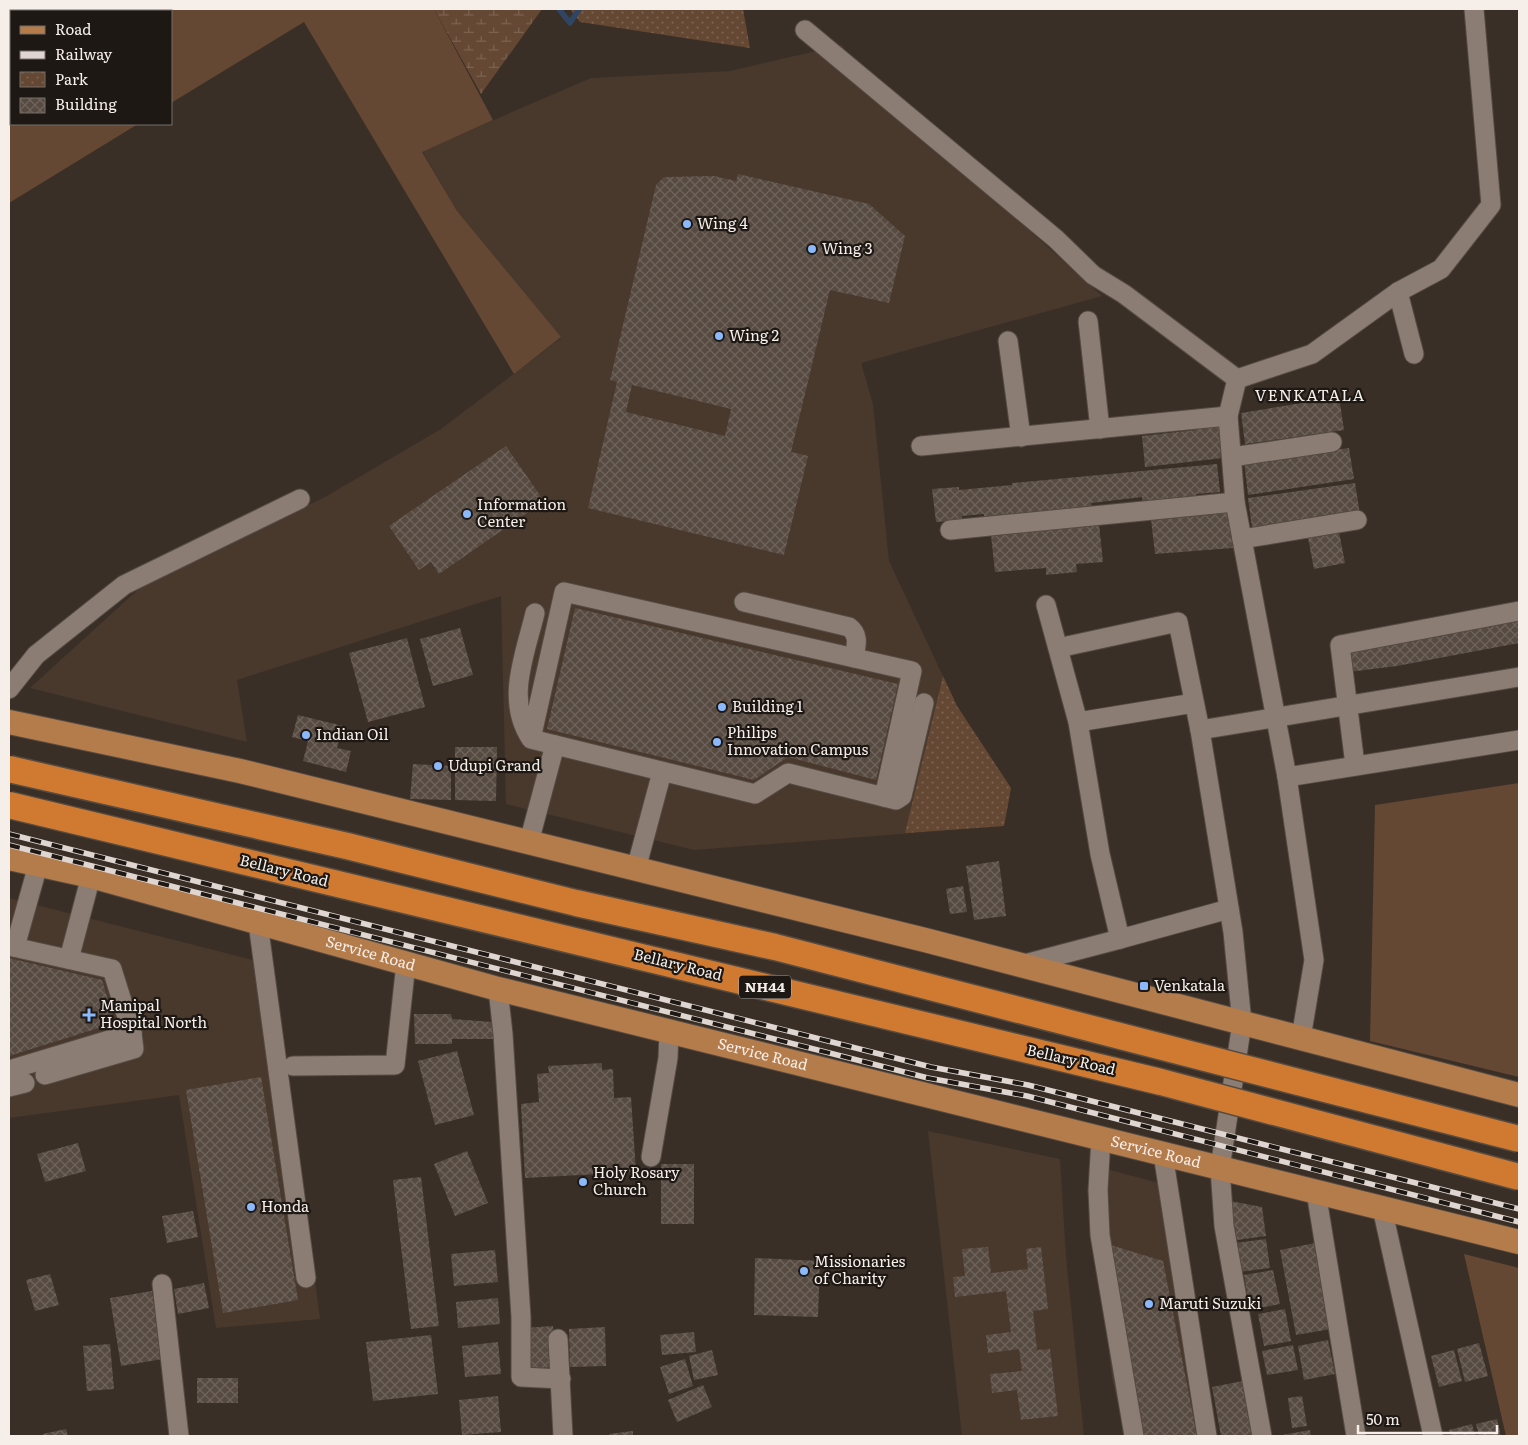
<svg xmlns="http://www.w3.org/2000/svg" width="1528" height="1445" viewBox="0 0 1528 1445" font-family="Literata,serif">
	<style>
		.built { fill: #49382c }
		.grass { fill: #644833 }
		.wetland { fill: url(#wetland-marsh) }
		.park { fill: url(#park-dots) }
		.lines { fill: none; stroke-linecap: round; stroke-linejoin: round }
		.stream { stroke: #304563; stroke-width: 5.5 }
		.building { fill: url(#building-cross-hatch); fill-rule: evenodd }
		.minor-casing { stroke: #544b43; stroke-width: 21 }
		.major-casing { stroke: #544b43; stroke-width: 26 }
		.minor { stroke: #8b7d73; stroke-width: 19 }
		.major { stroke: #b47b4b; stroke-width: 24 }
		.rail-casing { stroke: #dfd6d1; stroke-width: 5.5 }
		.rail { stroke: #1d1814; stroke-width: 4; stroke-dasharray: 11; stroke-linecap: butt }
		.highway-bridge-casing { stroke: #544b43; stroke-width: 29; stroke-linecap: butt }
		.highway-bridge { stroke: #cf7a30; stroke-width: 26 }
		.poi-dot { fill: #8cb9fc; stroke: #1d1814; stroke-width: 2 }
		.labels { text-anchor: middle; stroke-width: 4.5; stroke-linejoin: round; paint-order: stroke }
		.shield { fill: #1d1814; stroke: #b5aea9; stroke-width: 1 }
		.shield-label { font-size: 14px; font-weight: bold; fill: #f6eee9 }
		.poi-label { font-size: 15px; fill: #f6eee9; stroke: #1d1814; text-anchor: start }
		.street-label { font-size: 15px; fill: #f6eee9; stroke: #1d1814 }
		.neighbourhood-label { font-size: 16px; letter-spacing: 1px; fill: #f6eee9; stroke: #1d1814 }
	</style>
	<defs>
		<pattern id="wetland-marsh" width="20" height="14" patternUnits="userSpaceOnUse" patternTransform="scale(1.25)"><rect width="20" height="14" fill="#644833"/><path d="M1 5h8M5 5V1M11 12h8M15 12V8" fill="none" stroke="#7b6351"/></pattern>
		<pattern id="park-dots" width="8" height="8" patternUnits="userSpaceOnUse" patternTransform="scale(1.25)"><rect width="8" height="8" fill="#644833"/><path d="M2 2h.1M6 6h.1" fill="none" stroke="#7b6351" stroke-width="1.8" stroke-linecap="round"/></pattern>
		<pattern id="building-cross-hatch" width="8" height="8" patternUnits="userSpaceOnUse" patternTransform="scale(1.25)"><rect width="8" height="8" fill="#564a41"/><path d="M0 0l8 8M0 8l8-8" fill="none" stroke="#6f645c"/></pattern>
	</defs>
	<rect width="100%" height="100%" fill="#3a2f26"/>
	<!-- built -->
	<g class="built">
		<polygon points="842,45 865,82 1102,296 861,363 873,404 889,561 957,706 1011,788 1004,826 694,850 506,804 501,596 237,680 247,742 30,688 142,586 325,497 441,429 561,338 457,211 422,151 591,78 730,71"/>
		<polygon points="9,898 273,965 320,1319 216,1328 179,1095 9,1118"/>
		<polygon points="928,1131 1060,1159 1066,1257 1084,1436 962,1436"/>
		<polygon points="1095,1166 1174,1187 1217,1436 1125,1436 1112,1378 1095,1231"/>
	</g>
	<!-- grass -->
	<g class="grass">
		<polygon points="9,9 434,9 493,120 422,152 457,211 561,337 514,374 304,22 171,103 171,11 11,11 11,124 138,124 9,203"/>
		<polygon points="1519,783 1519,1077 1370,1041 1375,805"/>
		<polygon points="1464,1254 1519,1268 1519,1436 1506,1436"/>
	</g>
	<!-- wetland -->
	<polygon class="wetland" points="434,9 542,9 481,94"/>
	<!-- park -->
	<g class="park">
		<polygon points="570,9 743,9 750,48 580,22"/>
		<polygon points="943,676 957,706 1011,788 1004,826 905,833"/>
	</g>
	<g class="lines">
		<!-- stream -->
		<polyline class="stream" points="559,9 570,23 579,9"/>
	</g>
	<!-- building -->
	<g class="building">
		<path d="M738 174 869 204 905 236 889 303 830 290 791 452 808 456 784 555 588 508 617 382 610 380 656 185 664 177 714 176 736 181ZM632 385 731 409 725 436 626 412Z"/>
		<polygon points="1339,397 1344,430 1245,444 1241,413"/>
		<polygon points="1219,425 1223,458 1145,467 1142,436 1195,430 1195,428"/>
		<polygon points="506,446 544,501 439,574 431,562 419,570 389,526"/>
		<polygon points="1349,448 1354,479 1248,495 1244,462"/>
		<polygon points="1217,464 1220,492 1196,494 1196,497 1142,502 1142,497 1091,503 1092,509 984,520 984,514 962,516 962,520 936,522 932,489 959,487 959,490 1012,485 1012,483"/>
		<polygon points="1355,483 1360,514 1252,528 1248,498"/>
		<polygon points="1229,512 1233,548 1155,554 1151,519"/>
		<polygon points="1099,524 1103,562 1076,564 1077,572 1046,575 1046,568 995,572 991,535"/>
		<polygon points="1339,532 1345,563 1314,569 1308,538"/>
		<polygon points="575,608 898,684 876,780 788,757 754,780 547,729"/>
		<polygon points="1518,618 1519,643 1397,666 1349,672 1345,649"/>
		<polygon points="460,628 473,675 433,686 420,639"/>
		<polygon points="407,638 425,707 368,722 349,653"/>
		<polygon points="298,715 343,726 337,748 351,751 346,772 303,761 308,741 292,737"/>
		<polygon points="455,747 497,747 496,801 455,800"/>
		<polygon points="413,764 451,766 451,800 410,799"/>
		<polygon points="999,861 1006,916 974,920 966,866"/>
		<polygon points="963,886 967,912 950,914 946,889"/>
		<polygon points="9,958 102,980 115,1023 9,1056"/>
		<polygon points="414,1014 451,1014 452,1019 493,1022 493,1039 452,1039 452,1044 415,1044"/>
		<polygon points="457,1051 474,1115 435,1125 418,1061"/>
		<polygon points="602,1063 602,1070 613,1069 614,1098 631,1097 636,1172 525,1178 521,1104 539,1102 537,1074 549,1073 548,1066"/>
		<polygon points="261,1077 298,1300 223,1313 186,1090"/>
		<polygon points="78,1143 86,1171 45,1182 37,1154"/>
		<polygon points="467,1151 488,1203 455,1216 434,1164"/>
		<rect x="661" y="1164" width="33" height="60"/>
		<polygon points="421,1177 439,1326 411,1329 393,1180"/>
		<polygon points="1230,1201 1262,1207 1266,1236 1237,1240"/>
		<polygon points="193,1211 198,1237 167,1243 162,1216"/>
		<polygon points="1266,1239 1270,1268 1239,1272 1235,1243"/>
		<polygon points="1315,1243 1331,1329 1296,1335 1280,1250"/>
		<polygon points="1107,1244 1163,1261 1197,1436 1143,1436"/>
		<polygon points="988,1247 991,1273 1028,1269 1026,1249 1041,1247 1048,1309 1033,1311 1037,1350 1050,1349 1058,1416 1021,1420 1017,1390 992,1393 990,1374 1022,1371 1019,1349 988,1353 986,1335 1011,1332 1006,1291 955,1297 953,1277 965,1276 962,1249"/>
		<polygon points="495,1250 498,1282 454,1286 451,1254"/>
		<polygon points="755,1258 820,1261 818,1317 754,1315"/>
		<polygon points="1273,1270 1280,1304 1250,1310 1244,1275"/>
		<polygon points="50,1274 59,1305 35,1311 26,1280"/>
		<polygon points="204,1283 209,1308 178,1314 174,1289"/>
		<polygon points="152,1291 163,1359 121,1366 110,1298"/>
		<polygon points="498,1298 500,1324 458,1328 456,1302"/>
		<polygon points="1285,1309 1291,1341 1264,1346 1258,1314"/>
		<polygon points="553,1326 556,1367 527,1369 524,1328"/>
		<polygon points="605,1327 606,1366 570,1367 569,1329"/>
		<polygon points="694,1332 696,1352 662,1355 660,1335"/>
		<polygon points="431,1335 438,1394 373,1401 366,1342"/>
		<polygon points="1328,1340 1335,1374 1304,1380 1298,1346"/>
		<polygon points="498,1342 501,1374 465,1377 462,1346"/>
		<polygon points="1479,1343 1488,1376 1465,1382 1457,1349"/>
		<polygon points="110,1344 114,1389 87,1391 83,1346"/>
		<polygon points="1293,1345 1298,1370 1267,1375 1262,1351"/>
		<polygon points="712,1350 718,1375 694,1380 689,1356"/>
		<polygon points="1454,1350 1462,1381 1439,1387 1431,1356"/>
		<polygon points="685,1359 693,1386 669,1394 660,1367"/>
		<rect x="197" y="1378" width="41" height="25"/>
		<polygon points="1243,1381 1252,1436 1221,1436 1212,1387"/>
		<polygon points="703,1385 712,1407 677,1422 668,1400"/>
		<polygon points="498,1396 501,1432 462,1435 459,1400"/>
		<polygon points="1302,1396 1307,1426 1292,1428 1288,1398"/>
		<polygon points="1497,1419 1501,1436 1479,1436 1476,1424"/>
		<polygon points="1472,1424 1475,1436 1451,1436 1449,1430"/>
		<polygon points="66,1429 68,1436 44,1436 43,1434"/>
		<polygon points="1310,1430 1311,1436 1282,1436 1282,1435"/>
		<polygon points="633,1431 633,1436 609,1436 609,1434"/>
	</g>
	<g class="lines">
		<!-- minor casing -->
		<g class="minor-casing">
			<g id="minor">
				<polyline points="805,30 1056,239 1093,275 1124,294 1237,379"/>
				<polyline points="1398,292 1414,354"/>
				<polyline points="1088,321 1100,429"/>
				<polyline points="1008,341 1021,437"/>
				<polyline points="921,446 1228,416"/>
				<polyline points="1232,457 1332,442"/>
				<polyline points="950,530 1235,502"/>
				<polyline points="1242,539 1357,520"/>
				<path d="M744 602 849 627C860 635 856 646 854 658"/>
				<polyline points="1046,605 1078,722 1100,854 1120,939 1229,909"/>
				<polyline points="1058,648 1178,622 1200,730"/>
				<polyline points="9,689 36,655 124,585 300,499"/>
				<polyline points="1078,722 1194,703"/>
				<path d="M531 739 564 592 912 671 884 797 788 773 755 794 531 739C505 700 525 655 535 613"/>
				<polyline points="1355,765 1340,645 1519,611"/>
				<polyline points="1287,777 1519,740"/>
				<polyline points="884,797 896,800 902,796 924,703"/>
				<polyline points="529,842 555,745"/>
				<polyline points="636,869 662,772"/>
				<polyline points="258,923 306,1278"/>
				<polyline points="9,946 112,969 132,1033 9,1070"/>
				<polyline points="15,947 38,865"/>
				<polyline points="69,959 91,876"/>
				<polyline points="1021,965 1120,939"/>
				<polyline points="498,989 503,1034 521,1317 521,1377 561,1379"/>
				<polyline points="1301,1038 1314,960 1287,777 1235,502 1228,416 1237,379 1312,354 1398,292 1441,269 1491,205 1474,9"/>
				<polyline points="293,1066 395,1065 406,963"/>
				<polyline points="45,1075 134,1049 132,1033"/>
				<polyline points="9,1087 25,1083"/>
				<polyline points="1101,1138 1098,1190 1100,1235 1134,1436"/>
				<polyline points="1163,1154 1207,1436"/>
				<polyline points="651,1157 668,1058 669,1032"/>
				<polyline points="1316,1192 1356,1436"/>
				<polyline points="1382,1208 1433,1436"/>
				<polyline points="162,1284 179,1436"/>
				<polyline points="558,1339 563,1436"/>
				<polyline points="1262,1436 1224,1226 1220,1168 1242,1023 1233,932 1200,730 1519,677"/>
			</g>
		</g>
		<!-- major casing -->
		<g class="major-casing">
			<g id="major">
				<polyline points="9,722 240,771 925,940 1519,1095"/>
				<path id="s1" d="M9 858 91 876 498 989 1519 1242"/>
			</g>
		</g>
		<!-- minor -->
		<use href="#minor" class="minor"/>
		<!-- major -->
		<use href="#major" class="major"/>
		<!-- rail casing -->
		<g class="rail-casing">
			<g id="rail">
				<polyline points="9,834 931,1067 1028,1085 1519,1209"/>
				<polyline points="9,845 928,1078 1027,1096 1519,1222"/>
			</g>
		</g>
		<!-- rail -->
		<use href="#rail" class="rail"/>
		<!-- highway-bridge casing -->
		<g class="highway-bridge-casing">
			<g id="highway-bridge">
				<polyline points="9,769 347,846 576,903 775,947 1519,1139"/>
				<polyline points="9,805 1161,1082 1519,1177"/>
			</g>
		</g>
		<!-- highway-bridge -->
		<use href="#highway-bridge" class="highway-bridge"/>
	</g>
	<!-- markers -->
	<g class="poi-dot">
		<circle cx="687" cy="224" r="5"/>
		<circle cx="812" cy="249" r="5"/>
		<circle cx="719" cy="336" r="5"/>
		<circle cx="467" cy="514" r="5"/>
		<circle cx="722" cy="707" r="5"/>
		<circle cx="306" cy="735" r="5"/>
		<circle cx="717" cy="742" r="5"/>
		<circle cx="438" cy="766" r="5"/>
		<rect x="1139" y="981" width="10" height="10" rx="2.5"/>
		<path d="M86.5 1007.5h5v5h5v5h-5v5h-5v-5h-5v-5h5z"/>
		<circle cx="583" cy="1182" r="5"/>
		<circle cx="251" cy="1207" r="5"/>
		<circle cx="804" cy="1271" r="5"/>
		<circle cx="1149" cy="1304" r="5"/>
	</g>
	<g class="labels">
		<!-- shield labels -->
		<rect class="shield" x="739" y="975.5" width="52" height="23" rx="4"/>
		<g class="shield-label">
			<text x="765" y="992">NH44</text>
		</g>
		<!-- poi labels -->
		<g class="poi-label">
			<text x="697" y="229">Wing 4</text>
			<text x="822" y="254">Wing 3</text>
			<text x="729" y="341">Wing 2</text>
			<text x="477" y="510">Information<tspan x="477" dy="17">Center</tspan></text>
			<text x="732" y="712">Building 1</text>
			<text x="727" y="738">Philips<tspan x="727" dy="17">Innovation Campus</tspan></text>
			<text x="316" y="740">Indian Oil</text>
			<text x="448" y="771">Udupi Grand</text>
			<text x="1154" y="991">Venkatala</text>
			<text x="100" y="1011">Manipal<tspan x="100" dy="17">Hospital North</tspan></text>
			<text x="593" y="1178">Holy Rosary<tspan x="593" dy="17">Church</tspan></text>
			<text x="261" y="1212">Honda</text>
			<text x="814" y="1267">Missionaries<tspan x="814" dy="17">of Charity</tspan></text>
			<text x="1159" y="1309">Maruti Suzuki</text>
		</g>
		<!-- street labels -->
		<g class="street-label">
			<text transform="translate(284 871) rotate(14)" y="5">Bellary Road</text>
			<text dy="5" stroke="none"><textPath href="#s1" startOffset="374">Service Road</textPath></text>
			<text transform="translate(678 965) rotate(14)" y="5">Bellary Road</text>
			<text dy="5" stroke="none"><textPath href="#s1" startOffset="779">Service Road</textPath></text>
			<text transform="translate(1071 1060) rotate(13)" y="5">Bellary Road</text>
			<text dy="5" stroke="none"><textPath href="#s1" startOffset="1184">Service Road</textPath></text>
		</g>
		<!-- neighbourhood labels -->
		<g class="neighbourhood-label">
			<text x="1310" y="401">VENKATALA</text>
		</g>
	</g>
	<!-- border -->
	<rect width="1528" height="1445" fill="none" stroke="#f6eee9" stroke-width="20"/>
	<!-- legend -->
	<rect x="10" y="10" width="162" height="115" fill="#1d1814" stroke="#746e69"/>
	<rect x="20" y="26" width="25" height="8" fill="#b47b4b" stroke="#746e69"/>
	<text x="55" y="35" font-size="15" fill="#f6eee9">Road</text>
	<rect x="20" y="51" width="25" height="8" fill="#dfd6d1" stroke="#746e69"/>
	<text x="55" y="60" font-size="15" fill="#f6eee9">Railway</text>
	<rect x="20" y="72" width="25" height="15" fill="url(#park-dots)" stroke="#746e69"/>
	<text x="55" y="85" font-size="15" fill="#f6eee9">Park</text>
	<rect x="20" y="98" width="25" height="15" fill="url(#building-cross-hatch)" stroke="#746e69"/>
	<text x="55" y="110" font-size="15" fill="#f6eee9">Building</text>
	<!-- scale -->
	<path d="M1358 1425v8h139v-8" fill="none" stroke="#f6eee9" stroke-width="2.5"/>
	<text x="1366" y="1425" font-size="15" fill="#f6eee9" stroke="#1d1814" stroke-width="4" paint-order="stroke">50 m</text>
</svg>
